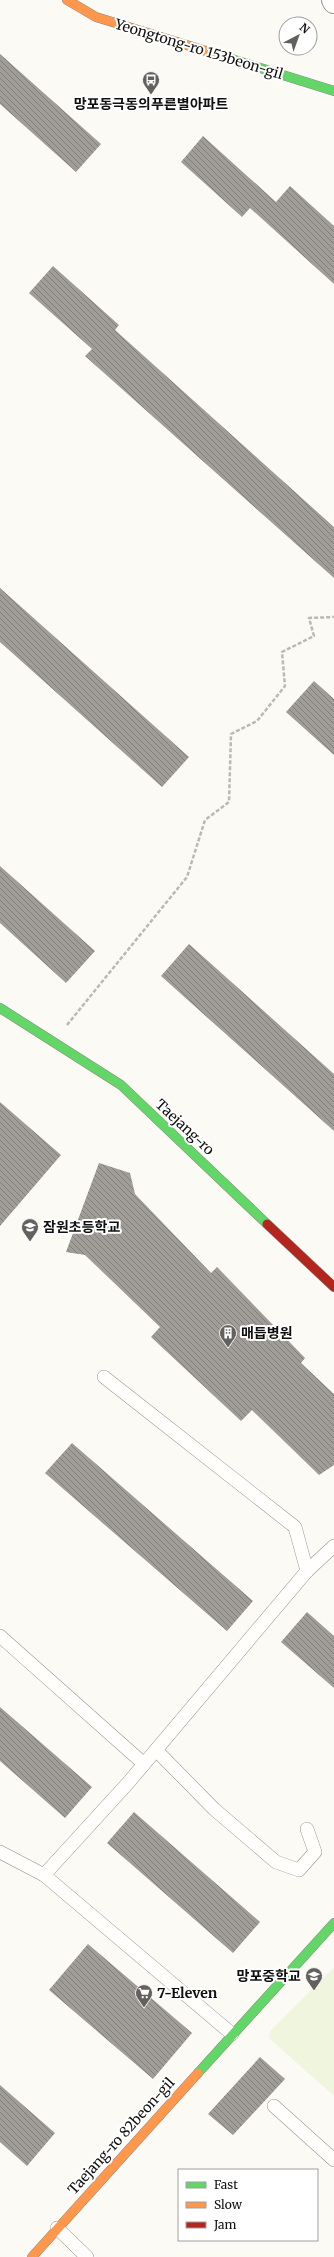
<svg xmlns="http://www.w3.org/2000/svg" width="334" height="2257" viewBox="0 0 334 2257" font-family="Merriweather,'Noto Sans KR',serif">
	<style>
		.pitch { fill: #eff6dd }
		.building { fill: url(#building-back-hatch) }
		.lines { fill: none; stroke-linecap: round; stroke-linejoin: round }
		.lane-casing { stroke: #969592; stroke-width: 14 }
		.street-casing { stroke: #969592; stroke-width: 24 }
		.fast-casing { stroke: #8c8b89; stroke-width: 10 }
		.slow-casing { stroke: #8c8b89; stroke-width: 10 }
		.jam-casing { stroke: #8c8b89; stroke-width: 10 }
		.path { stroke: #b9b9b8; stroke-width: 2.5; stroke-dasharray: 4 2; stroke-linecap: butt }
		.lane { stroke: #fffefd; stroke-width: 13 }
		.street { stroke: #fffefd; stroke-width: 22 }
		.fast { stroke: #63d668; stroke-width: 9 }
		.slow { stroke: #ff974d; stroke-width: 9 }
		.jam { stroke: #b3261e; stroke-width: 9 }
		.labels { text-anchor: middle; stroke-width: 4; stroke-linejoin: round; paint-order: stroke }
		.street-label { font-size: 14px; fill: #0f0f0f; stroke: #fff }
		.poi-label { font-size: 14px; font-weight: bold; fill: #0f0f0f; stroke: #fff; text-anchor: start }
	</style>
	<defs>
		<pattern id="building-back-hatch" width="6" height="6" patternUnits="userSpaceOnUse"><rect width="6" height="6" fill="#a09d99"/><path d="M-1 5l2 2M0 0l6 6M5-1l2 2" fill="none" stroke="#817e7b"/></pattern>
	</defs>
	<rect width="100%" height="100%" fill="#fcfaf4"/>
	<!-- pitch -->
	<polygon class="pitch" points="334,1967 334,2096 269,2038 270,2031"/>
	<!-- building -->
	<g class="building">
		<polygon points="0,54 101,144 76,172 0,104"/>
		<polygon points="203,136 276,202 290,186 334,226 334,284 250,208 242,217 181,162"/>
		<polygon points="53,266 119,325 115,330 334,527 334,578 85,356 92,349 29,293"/>
		<polygon points="0,588 189,757 162,787 0,642"/>
		<polygon points="314,681 334,699 334,755 286,712"/>
		<polygon points="0,866 95,951 66,983 0,923"/>
		<polygon points="189,944 334,1074 334,1131 161,976"/>
		<polygon points="0,1102 61,1155 0,1226"/>
		<polygon points="99,1163 130,1173 135,1194 211,1273 217,1267 305,1358 301,1363 334,1394 334,1465 319,1475 252,1410 241,1421 151,1337 160,1327 85,1255 66,1252"/>
		<polygon points="72,1443 253,1601 227,1631 45,1473"/>
		<polygon points="307,1612 334,1636 334,1688 281,1642"/>
		<polygon points="0,1707 92,1787 65,1818 0,1761"/>
		<polygon points="134,1812 260,1922 233,1953 107,1843"/>
		<polygon points="88,1944 192,2033 153,2079 49,1990"/>
		<polygon points="260,2057 285,2079 233,2135 208,2114"/>
		<polygon points="0,2085 55,2133 27,2166 0,2142"/>
	</g>
	<g class="lines">
		<!-- lane casing -->
		<g class="lane-casing">
			<g id="lane">
				<polyline points="104,1377 295,1527 307,1571"/>
				<polyline points="0,1636 144,1764"/>
				<polyline points="156,1750 214,1809 276,1862 299,1870 315,1852 307,1829"/>
				<polyline points="0,1852 44,1875 232,2034"/>
				<polyline points="44,1875 128,1783 307,1571 334,1546"/>
				<polyline points="274,2106 334,2160"/>
				<polyline points="57,2228 87,2257"/>
			</g>
		</g>
		<!-- street casing -->
		<g class="street-casing">
			<polyline id="street" points="333,0 334,2"/>
		</g>
		<!-- fast casing -->
		<g class="fast-casing">
			<g id="fast">
				<polyline points="222,56 334,91"/>
				<polyline points="0,1008 121,1085 267,1224"/>
				<polyline points="198,2073 334,1923"/>
			</g>
		</g>
		<!-- slow casing -->
		<g class="slow-casing">
			<g id="slow">
				<polyline points="67,0 96,17 222,56"/>
				<polyline points="32,2257 198,2073"/>
			</g>
		</g>
		<!-- jam casing -->
		<g class="jam-casing">
			<polyline id="jam" points="267,1224 334,1287"/>
		</g>
		<!-- path -->
		<polyline class="path" points="67,1025 187,877 205,820 229,802 231,734 257,721 285,686 282,652 314,636 309,618 334,617"/>
		<!-- lane -->
		<use href="#lane" class="lane"/>
		<!-- street -->
		<use href="#street" class="street"/>
		<!-- fast -->
		<use href="#fast" class="fast"/>
		<!-- slow -->
		<use href="#slow" class="slow"/>
		<!-- jam -->
		<use href="#jam" class="jam"/>
	</g>
	<!-- icons -->
	<defs>
		<g id="bus-pin" transform="scale(0.9)"><path d="M0 17L-7.5 6A9.5 9.5 0 1 1 7.5 6Z" fill="#62615f" stroke="#fff"/><path d="M-5-6H5V4H4V6H2V4H-2V6H-4V4H-5ZM-3.5-4V0h7V-4ZM-3.5 1.2v1.5H-2V1.2ZM2 1.2v1.5H3.5V1.2Z" fill="#fff"/></g>
		<g id="school-pin" transform="scale(0.9)"><path d="M0 17L-7.5 6A9.5 9.5 0 1 1 7.5 6Z" fill="#62615f" stroke="#fff"/><path d="M0-5L7-2L0 1L-7-2ZM-4 1L0 2.5L4 1V4Q0 6-4 4Z" fill="#fff"/></g>
		<g id="building-pin" transform="scale(0.9)"><path d="M0 17L-7.5 6A9.5 9.5 0 1 1 7.5 6Z" fill="#62615f" stroke="#fff"/><path d="M-4-6H4V6H1V3H-1V6H-4ZM-2.5-4.3h1.7v1.8h-1.7ZM.8-4.3h1.7v1.8H.8ZM-2.5-1h1.7V.8h-1.7ZM.8-1h1.7V.8H.8Z" fill="#fff"/></g>
		<g id="supermarket-pin" transform="scale(0.9)"><path d="M0 17L-7.5 6A9.5 9.5 0 1 1 7.5 6Z" fill="#62615f" stroke="#fff"/><path d="M-6-5.5h2.5l.6 2H6L4.5 2H-2.5L-4.4-4H-6ZM-1.5 3.2a1.3 1.3 0 1 0 .1 0ZM3 3.2a1.3 1.3 0 1 0 .1 0Z" fill="#fff"/></g>
	</defs>
	<g fill-rule="evenodd">
		<use href="#bus-pin" x="151" y="80"/>
		<use href="#school-pin" x="30" y="1227"/>
		<use href="#building-pin" x="228" y="1333"/>
		<use href="#school-pin" x="314" y="1976"/>
		<use href="#supermarket-pin" x="144" y="1993"/>
	</g>
	<g class="labels">
		<!-- street labels -->
		<g class="street-label">
			<text transform="translate(199 49) rotate(17)" y="5">Yeongtong-ro 153beon-gil</text>
			<text transform="translate(185 1127) rotate(43)" y="5">Taejang-ro</text>
			<text transform="translate(121 2136) rotate(-48)" y="5">Taejang-ro 82beon-gil</text>
		</g>
		<!-- poi labels -->
		<g class="poi-label">
			<text x="151" y="109" text-anchor="middle">망포동극동의푸른별아파트</text>
			<text x="43" y="1232">잠원초등학교</text>
			<text x="241" y="1338">매듭병원</text>
			<text x="301" y="1981" text-anchor="end">망포중학교</text>
			<text x="157" y="1998">7-Eleven</text>
		</g>
	</g>
	<!-- legend -->
	<rect x="178" y="2169" width="140" height="72" fill="#ffffff" stroke="#9f9f9f"/>
	<rect x="186" y="2182" width="20" height="6" fill="#63d668" stroke="#9f9f9f"/>
	<text x="214" y="2189" font-size="12" fill="#0f0f0f">Fast</text>
	<rect x="186" y="2202" width="20" height="6" fill="#ff974d" stroke="#9f9f9f"/>
	<text x="214" y="2209" font-size="12" fill="#0f0f0f">Slow</text>
	<rect x="186" y="2222" width="20" height="6" fill="#b3261e" stroke="#9f9f9f"/>
	<text x="214" y="2229" font-size="12" fill="#0f0f0f">Jam</text>
	<!-- north arrow -->
	<g transform="translate(298 36) rotate(41)"><circle r="19" fill="#ffffff" stroke="#9f9f9f"/>
	<path d="M0-3L7 15L0 10L-7 15Z" fill="#62615f"/>
	<text y="-6" font-size="11" font-weight="bold" text-anchor="middle" fill="#0f0f0f">N</text>
	</g>
</svg>
